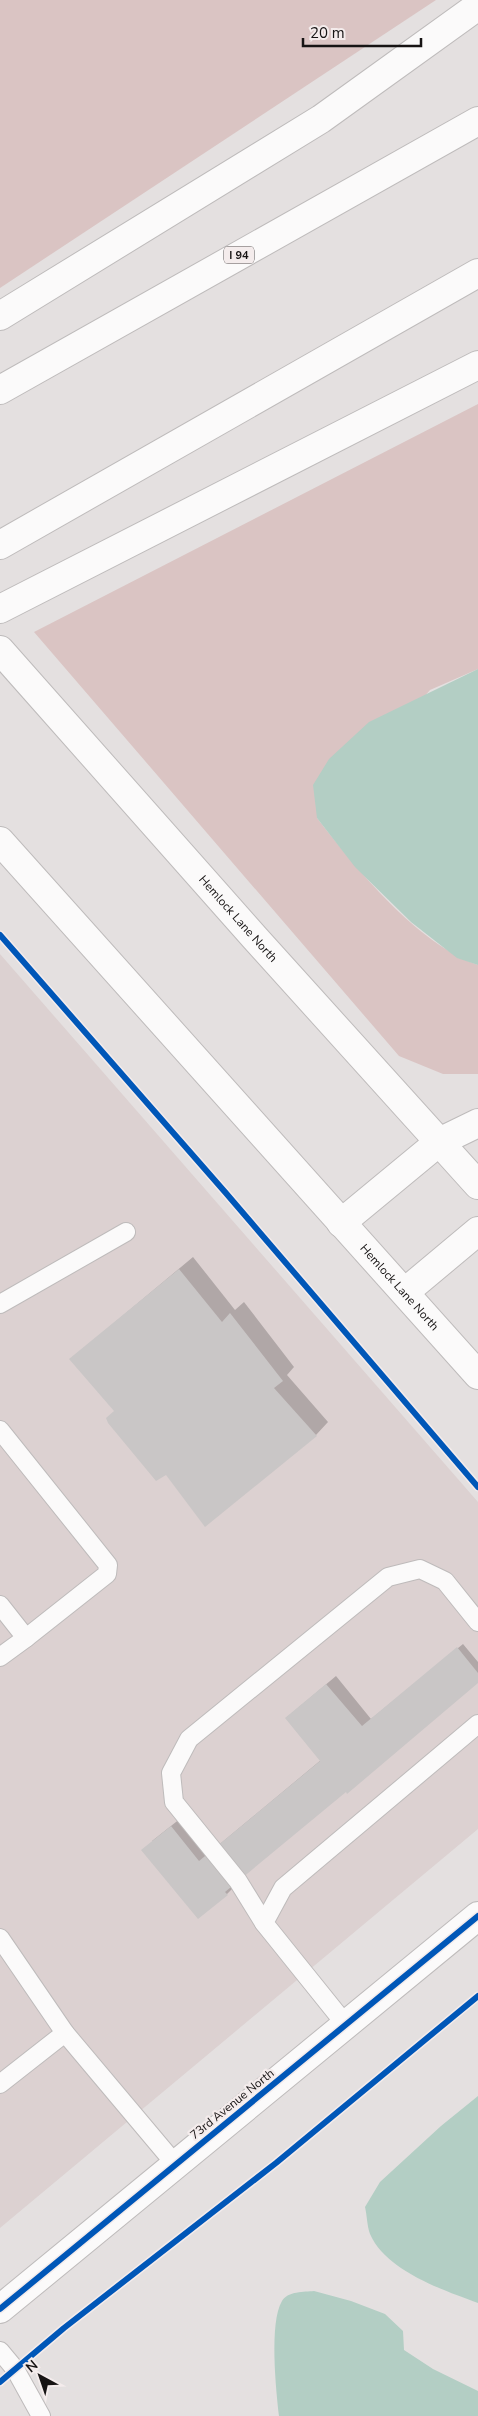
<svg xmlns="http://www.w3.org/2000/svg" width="478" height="2416" viewBox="0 0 478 2416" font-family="'Nunito Sans',sans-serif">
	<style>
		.built { fill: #dcd1d1 }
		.green { fill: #dac4c3 }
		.water { fill: #b3cec4 }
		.shadow { fill: #0003 }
		.building { fill: #c9c6c6 }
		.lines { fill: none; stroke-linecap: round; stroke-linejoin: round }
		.lane-casing { stroke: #bebbbb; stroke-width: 20 }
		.street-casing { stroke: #bebbbb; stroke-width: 30 }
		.secondary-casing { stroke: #bebbbb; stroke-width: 30 }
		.highway-casing { stroke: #bebbbb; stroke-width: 30 }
		.lane { stroke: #fbfafa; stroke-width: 18 }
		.street { stroke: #fbfafa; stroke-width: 28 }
		.secondary { stroke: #fbfafa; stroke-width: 28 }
		.highway { stroke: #fbfafa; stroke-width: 28 }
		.cycleway-casing { stroke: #f4ecec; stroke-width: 9 }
		.cycleway { stroke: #0057b8; stroke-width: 6 }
		.labels { text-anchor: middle; stroke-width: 4.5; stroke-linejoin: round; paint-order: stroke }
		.shield { fill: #f4ecec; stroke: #595555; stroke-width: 1 }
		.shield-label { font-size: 11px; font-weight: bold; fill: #171414 }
		.street-label { font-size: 12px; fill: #171414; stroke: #f4ecec }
	</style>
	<rect width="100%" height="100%" fill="#e4e0e0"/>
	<!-- built -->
	<polygon class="built" points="0,954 478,1502 478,1829 0,2228"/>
	<!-- green -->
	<g class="green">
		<polygon points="0,0 436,0 0,288"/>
		<path d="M478 404V669L430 690 317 818C356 868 416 943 478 965V1074H443L399 1056 34 632Z"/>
	</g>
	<!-- water -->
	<g class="water">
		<polygon points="478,669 478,965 457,958 411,922 355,867 317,818 313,785 329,759 369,722"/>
		<path d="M478 2096V2303C443 2290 386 2271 370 2234 367 2226 367 2215 365 2207L380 2182 441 2126Z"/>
		<path d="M314 2291 351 2301 385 2314 403 2331 404 2350 433 2369 478 2391V2416H279C276 2390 269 2322 282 2301 288 2291 304 2292 314 2291Z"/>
	</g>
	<!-- shadow -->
	<g class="shadow">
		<polygon points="193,1257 235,1310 244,1302 294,1367 287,1375 328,1422 316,1435 116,1410 71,1359"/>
		<polygon points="463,1644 478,1662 478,1682 234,1883 236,1885 227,1894 198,1917 152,1841 181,1818 209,1853 321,1760 286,1718 336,1676 371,1719"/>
	</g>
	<!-- building -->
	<g class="building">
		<polygon points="179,1269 222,1322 230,1313 283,1381 274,1388 317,1436 205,1527 166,1475 156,1481 108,1423 106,1418 114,1411 69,1359"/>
		<polygon points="457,1647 478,1673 478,1683 347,1794 346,1792 225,1892 228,1895 198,1919 141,1850 171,1826 199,1861 320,1761 285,1718 326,1684 362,1726"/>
	</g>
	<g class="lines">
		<!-- lane casing -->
		<g class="lane-casing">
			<g id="lane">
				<polyline points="0,1304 126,1232"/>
				<polyline points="0,1430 108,1565 107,1574 26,1638 0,1605"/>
				<polyline points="0,1657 26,1638"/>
				<polyline points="264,1923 238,1881 174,1802 171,1773 189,1739 388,1577 420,1569 445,1581 478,1622"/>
				<polyline points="0,1938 65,2033 176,2165"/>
				<polyline points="346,2025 264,1923 283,1888 478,1724"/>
				<polyline points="0,2084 65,2033"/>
				<polyline points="0,2351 15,2369 41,2416"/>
			</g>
		</g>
		<!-- street casing -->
		<g class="street-casing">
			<polyline id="street" points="0,2309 478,1916"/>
		</g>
		<!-- secondary casing -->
		<g class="secondary-casing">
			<g id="secondary">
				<path id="s1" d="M0 650 255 938 478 1185"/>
				<path id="s2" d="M0 841 478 1375"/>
			</g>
		</g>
		<!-- highway casing -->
		<g class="highway-casing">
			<g id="highway">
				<polyline points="0,316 321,119 478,6"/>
				<polyline points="0,390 478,121"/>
				<polyline points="0,545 478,273"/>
				<polyline points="0,609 478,365"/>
				<polyline points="341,1223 439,1142 478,1123"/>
				<polyline points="405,1292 478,1231"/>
			</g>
		</g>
		<!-- lane -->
		<use href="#lane" class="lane"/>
		<!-- street -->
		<use href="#street" class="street"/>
		<!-- secondary -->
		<use href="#secondary" class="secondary"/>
		<!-- highway -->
		<use href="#highway" class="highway"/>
		<!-- cycleway casing -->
		<g class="cycleway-casing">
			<g id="cycleway">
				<polyline points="0,935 225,1192 478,1487"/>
				<polyline points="0,2309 478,1916"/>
				<polyline points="0,2382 64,2328 276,2163 478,1996"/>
			</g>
		</g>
		<!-- cycleway -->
		<use href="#cycleway" class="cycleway"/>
	</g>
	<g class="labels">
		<!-- shield labels -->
		<rect class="shield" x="224" y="246.5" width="30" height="17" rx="4"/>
		<g class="shield-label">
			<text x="239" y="259">I 94</text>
		</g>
		<!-- street labels -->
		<g class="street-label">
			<text dy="4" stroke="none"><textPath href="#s1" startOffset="359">Hemlock Lane North</textPath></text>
			<text dy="4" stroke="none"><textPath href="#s2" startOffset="599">Hemlock Lane North</textPath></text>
			<text transform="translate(232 2104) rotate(-39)" y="4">73rd Avenue North</text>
		</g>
	</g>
	<!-- north arrow -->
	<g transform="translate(40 2376) rotate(320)" stroke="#f4ecec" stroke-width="4" paint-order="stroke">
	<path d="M0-4L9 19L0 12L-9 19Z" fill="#171414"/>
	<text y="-8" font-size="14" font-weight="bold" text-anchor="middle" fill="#171414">N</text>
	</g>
	<!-- scale -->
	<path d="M303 38v8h118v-8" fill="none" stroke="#171414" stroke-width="2.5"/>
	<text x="310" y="38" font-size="15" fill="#171414" stroke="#f4ecec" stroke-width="4" paint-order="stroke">20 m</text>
</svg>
